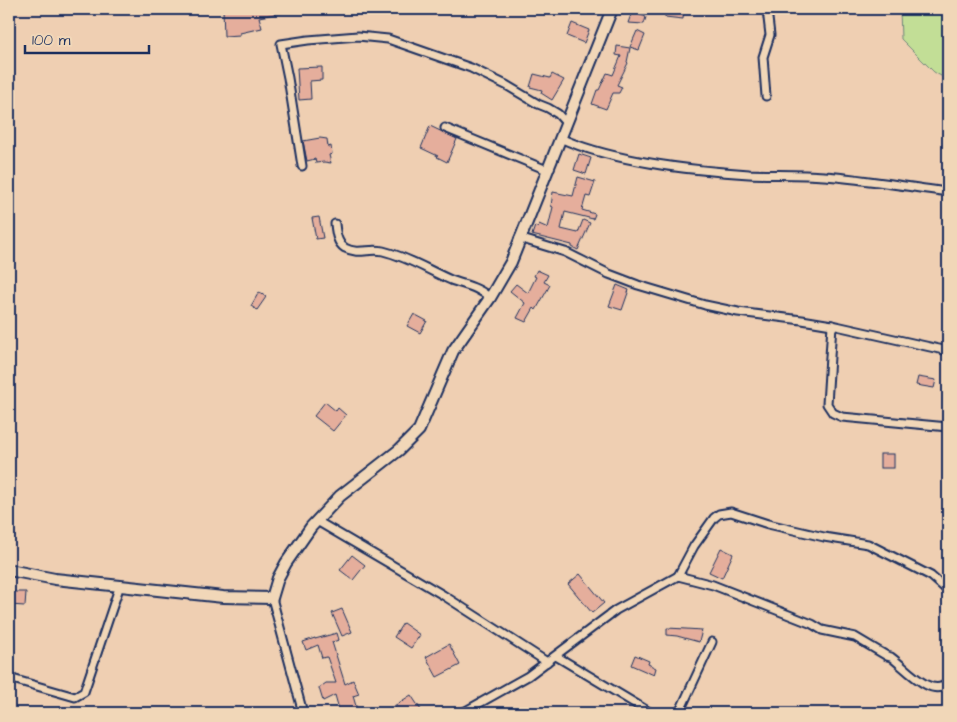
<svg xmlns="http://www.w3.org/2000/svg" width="957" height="722" viewBox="0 0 957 722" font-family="'Architects Daughter',sans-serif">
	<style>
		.green { fill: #c2de96; stroke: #6e867a }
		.building { fill: #e5ae9c; stroke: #1b2f5e }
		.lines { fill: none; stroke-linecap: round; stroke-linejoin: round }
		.street-casing { stroke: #1b2f5e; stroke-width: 11 }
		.secondary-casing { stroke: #1b2f5e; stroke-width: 14 }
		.street { stroke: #f1d7b8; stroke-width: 7 }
		.secondary { stroke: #f1d7b8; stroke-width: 10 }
	</style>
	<rect width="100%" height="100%" fill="#efcfb2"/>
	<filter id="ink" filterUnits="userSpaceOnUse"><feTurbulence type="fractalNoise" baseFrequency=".02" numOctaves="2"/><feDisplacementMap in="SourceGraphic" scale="10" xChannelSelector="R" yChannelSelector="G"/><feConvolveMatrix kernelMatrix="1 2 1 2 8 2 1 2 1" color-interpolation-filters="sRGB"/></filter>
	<g filter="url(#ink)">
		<!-- green -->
		<polygon class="green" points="900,9 948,9 948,80 934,72 901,39"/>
		<!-- building -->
		<g class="building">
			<polygon points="223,9 284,9 285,12 259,17 262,28 240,33 240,35 224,36"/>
			<polygon points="666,9 684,9 683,19 665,17"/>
			<polygon points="632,12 646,17 644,24 628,23"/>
			<polygon points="572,23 589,30 584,43 567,36"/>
			<polygon points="637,31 645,35 639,50 630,47"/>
			<polygon points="617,46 630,48 627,62 628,63 617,85 622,87 619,93 613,93 606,109 592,104 597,90 599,90 607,73 613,75 621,56 616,55"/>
			<polygon points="322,67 322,80 310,81 311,99 299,100 297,68"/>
			<polygon points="534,74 550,78 552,74 564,80 552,100 541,93 542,90 530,87"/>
			<polygon points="430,126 457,139 447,162 437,157 438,156 421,148"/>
			<polygon points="320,138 327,139 328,147 331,146 332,154 329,155 331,163 324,162 316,163 315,159 307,161 303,141"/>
			<polygon points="579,154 591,158 586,174 574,170"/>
			<polygon points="578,177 595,182 590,197 586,196 582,210 595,214 593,219 565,212 561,229 578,233 583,220 590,223 578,250 572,247 572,245 532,235 535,226 538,228 539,224 548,228 553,207 551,206 553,192 573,196"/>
			<polygon points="319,217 323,238 316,239 312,218"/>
			<polygon points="537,270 548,275 544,282 550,285 536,310 534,308 526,322 517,318 525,303 510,291 516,284 528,293 536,277 534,276"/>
			<polygon points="617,285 629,290 622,310 609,306"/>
			<polygon points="259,292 266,297 257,310 251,306"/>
			<polygon points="414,314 427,321 420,333 407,326"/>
			<polygon points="918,377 936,380 934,388 916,385"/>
			<polygon points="325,402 336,411 338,408 346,415 333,431 314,416"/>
			<rect x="880" y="454" width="14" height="14"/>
			<polygon points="721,548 733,554 722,578 709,572"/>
			<polygon points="352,555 365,565 353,580 340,570"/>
			<polygon points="580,574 604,603 592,613 568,584"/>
			<polygon points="9,592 26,592 25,606 9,605"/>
			<polygon points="342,609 352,632 342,636 332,613"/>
			<polygon points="403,623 420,635 411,648 394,637"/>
			<polygon points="667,628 686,629 702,630 699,642 677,636 667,635"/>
			<polygon points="337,633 339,640 332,642 345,684 353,680 359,694 353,696 358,713 340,713 335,695 323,701 319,688 326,683 336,683 327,657 322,658 318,645 306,650 303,642 315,638 315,639"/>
			<polygon points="449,644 460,665 437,677 426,657"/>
			<polygon points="635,655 649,661 648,664 656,668 654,675 631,665"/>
			<polygon points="411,695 423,713 399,713 394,706"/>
		</g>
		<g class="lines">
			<!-- street casing -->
			<g class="street-casing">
				<g id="street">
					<polyline points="762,9 767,10 810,9"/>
					<polyline points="766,96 763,57 770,35 767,10"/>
					<polyline points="445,128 547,170"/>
					<path d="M560 138C613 162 690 170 749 174 774 175 799 174 824 176 866 179 907 187 948 192"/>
					<polyline points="302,166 288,78 281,44 308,40 358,36 388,39 471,68 506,85 538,104 548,108 558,114 566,123"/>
					<path d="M335 224C336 233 337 243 345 248 358 255 370 248 383 251 408 257 428 270 451 280 464 285 479 287 490 298"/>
					<polyline points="519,238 565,252 609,274 638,285 705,305 738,312 802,320 832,325 948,351"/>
					<polyline points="832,325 827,404 833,413 842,417 948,427"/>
					<polyline points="317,521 443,595 547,662"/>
					<polyline points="678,576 694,546 714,518 719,514 731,512 768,524 824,537 868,544 931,576 948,591"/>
					<polyline points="272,598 303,713"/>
					<polyline points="556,656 651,713"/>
					<polyline points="9,678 75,697 84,692 120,585"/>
					<path d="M462 713 528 676 616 610 678 576 713 585 812 624 822 630 855 637 887 656 891 657C905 667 933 701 948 682"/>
					<polyline points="679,713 712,642"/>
				</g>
			</g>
			<!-- secondary casing -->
			<g class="secondary-casing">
				<polyline id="secondary" points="9,570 55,579 223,597 272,598 278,578 286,563 311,527 340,496 399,450 419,430 453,351 490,298 511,262 612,9"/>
			</g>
			<!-- street -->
			<use href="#street" class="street"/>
			<!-- secondary -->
			<use href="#secondary" class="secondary"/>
		</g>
	</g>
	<!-- margin -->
	<rect width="957" height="722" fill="none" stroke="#f1d7b8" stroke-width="30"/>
	<rect x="15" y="15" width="927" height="692" fill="none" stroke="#1b2f5e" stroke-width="2" filter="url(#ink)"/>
	<!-- scale -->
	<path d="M25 45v8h124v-8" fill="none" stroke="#1b2f5e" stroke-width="2.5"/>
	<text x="32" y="45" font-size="15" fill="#1b2f5e" stroke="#f1d7b8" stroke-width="4" paint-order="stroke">100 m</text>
</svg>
